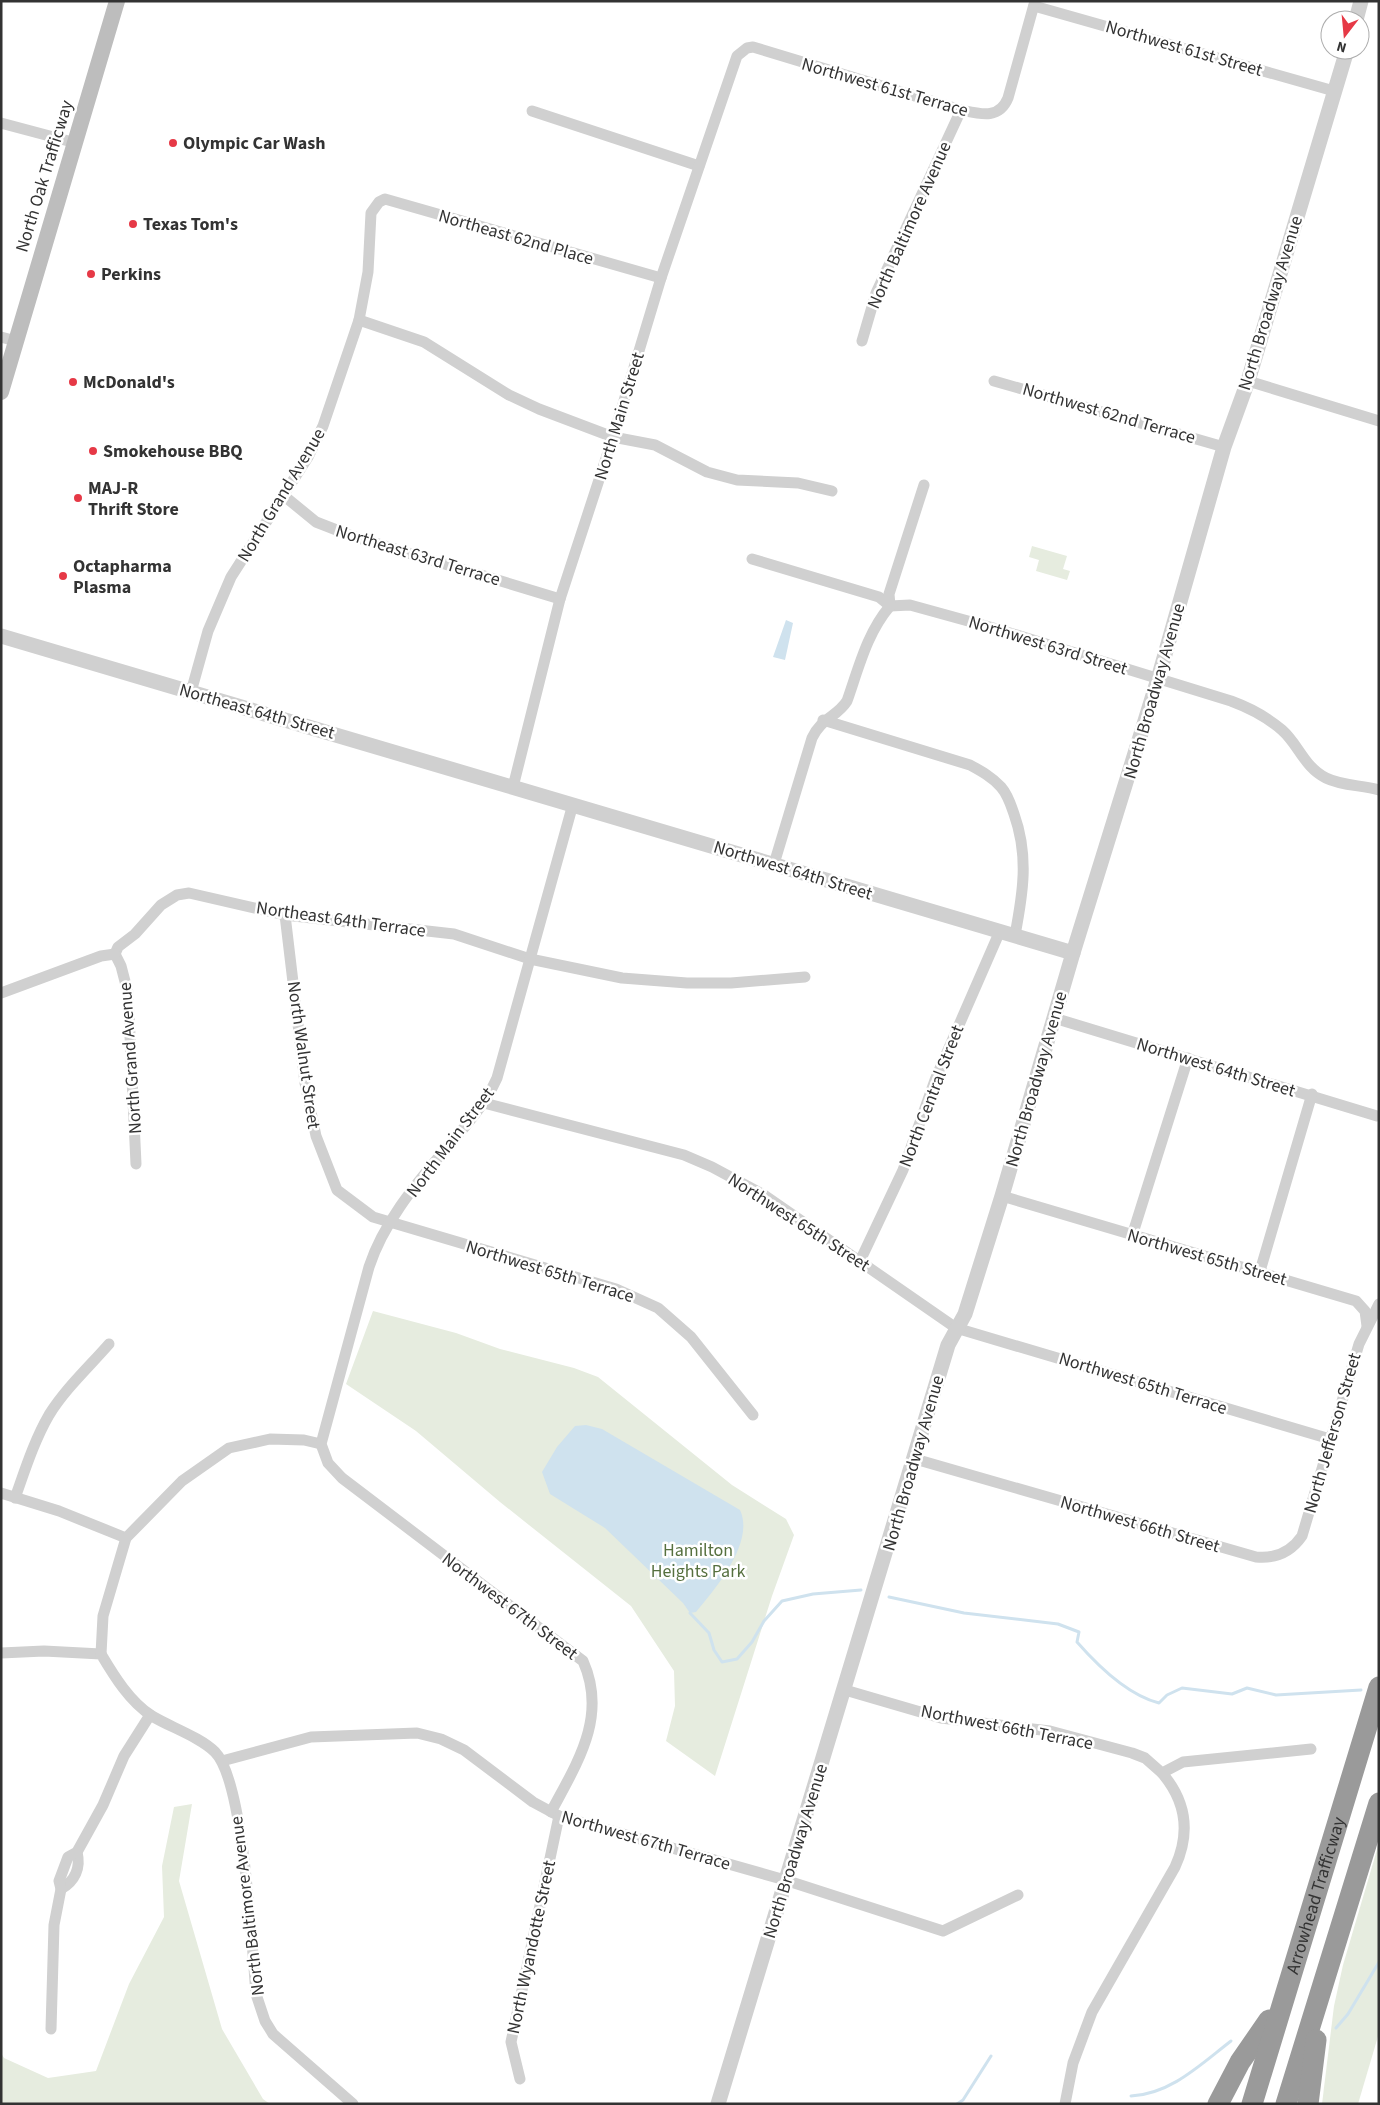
<svg xmlns="http://www.w3.org/2000/svg" width="1380" height="2105" viewBox="0 0 1380 2105" font-family="'Source Sans 3',sans-serif">
	<style>
		.green { fill: #e6ecdf }
		.water { fill: #cfe2ee }
		.lines { fill: none; stroke-linecap: round; stroke-linejoin: round }
		.stream { stroke: #cfe2ee; stroke-width: 3 }
		.minor { stroke: #d0d0d0; stroke-width: 11 }
		.tertiary { stroke: #d0d0d0; stroke-width: 15 }
		.secondary { stroke: #bdbdbd; stroke-width: 16 }
		.motorway { stroke: #9a9a9a; stroke-width: 21 }
		.poi-dot { fill: #e63946; stroke: #fff; stroke-width: 2 }
		.labels { text-anchor: middle; stroke-width: 5; stroke-linejoin: round; paint-order: stroke }
		.street-label { font-size: 18px; fill: #333; stroke: #fff }
		.poi-label { font-size: 18px; font-weight: bold; fill: #333; stroke: #fff; text-anchor: start }
		.park-label { font-size: 18px; fill: #56703f; stroke: #fff }
	</style>
	<rect width="100%" height="100%" fill="#fff"/>
	<!-- green -->
	<g class="green">
		<polygon points="1032,546 1067,556 1063,569 1070,571 1067,580 1036,571 1039,560 1029,557"/>
		<polygon points="373,1311 456,1333 500,1349 574,1368 598,1377 732,1485 786,1519 794,1535 772,1596 715,1776 666,1741 675,1706 674,1671 631,1606 500,1502 416,1431 346,1384"/>
		<polygon points="192,1804 179,1881 222,2029 263,2099 270,2104 1,2104 1,2053 4,2058 48,2078 96,2071 129,1984 164,1917 162,1866 174,1807"/>
		<polygon points="1379,1843 1379,2033 1358,2104 1322,2104 1334,2006 1343,1965"/>
	</g>
	<!-- water -->
	<g class="water">
		<polygon points="786,620 793,623 785,660 773,657"/>
		<path d="M586 1425 602 1429 740 1510C755 1542 716 1588 696 1612L690 1613 683 1603 605 1528 550 1494 542 1472 557 1447 575 1426Z"/>
	</g>
	<g class="lines">
		<!-- stream -->
		<g class="stream">
			<path d="M889 1597 964 1613 1058 1624 1079 1632 1077 1642C1098 1666 1127 1695 1159 1703L1167 1695 1182 1688 1232 1694 1247 1688 1276 1695 1361 1690"/>
			<polyline points="690,1613 709,1633 714,1650 722,1662 737,1659 752,1642 764,1621 782,1601 813,1594 861,1590"/>
			<polyline points="1336,2028 1348,2014 1379,1962"/>
			<path d="M1131 2096C1171 2094 1201 2064 1231 2041"/>
			<polyline points="957,2104 963,2100 991,2056"/>
		</g>
		<!-- minor -->
		<g class="minor">
			<polyline points="1034,6 1334,91"/>
			<polyline points="532,111 699,166"/>
			<polyline points="1,123 76,143"/>
			<polyline points="359,320 424,342 509,395 539,409 613,437 655,445 707,472 737,480 798,483 832,491"/>
			<polyline points="1,337 16,341"/>
			<polyline points="862,341 876,293 961,110"/>
			<polyline points="994,381 1224,447"/>
			<polyline points="1248,381 1379,421"/>
			<polyline points="283,495 316,522 352,536 560,599"/>
			<path d="M752 559 879 597 890 606 910 605 997 629 1231 701C1250 708 1267 717 1282 730 1299 745 1304 767 1326 778 1342 786 1362 785 1379 790"/>
			<polyline points="191,692 208,631 231,577 308,457 323,426 359,320 368,272 371,213 379,202 385,199 661,278"/>
			<path d="M823 720 970 765C981 771 992 777 1001 787 1008 795 1011 805 1014 814 1029 856 1023 893 1015 935"/>
			<path d="M513 787 560 599 613 437 661 278 737 56 747 48 753 47 961 110C980 114 999 120 1008 98L1035 1"/>
			<path d="M774 864 812 738C821 718 837 717 847 701 859 667 867 633 890 606L889 594 924 485"/>
			<polyline points="285,915 305,1083 316,1136 337,1190 373,1217 616,1289 658,1308 691,1337 753,1415"/>
			<polyline points="115,954 118,947 135,934 161,905 177,895 189,893 285,915 454,934 530,959 622,978 687,983 731,983 805,977"/>
			<polyline points="115,954 121,966 128,993 136,1164"/>
			<polyline points="1,993 101,956 115,954"/>
			<polyline points="1054,1018 1377,1116"/>
			<polyline points="484,1103 684,1155 712,1167 764,1195 956,1328 1330,1439"/>
			<polyline points="1002,1196 1356,1301 1365,1311 1367,1326"/>
			<polyline points="1132,1236 1188,1058"/>
			<polyline points="860,1261 903,1170 935,1080 1000,931"/>
			<polyline points="1260,1271 1312,1094"/>
			<path d="M915 1459 1256 1557C1276 1559 1291 1552 1302 1536L1359 1344 1379 1304"/>
			<polyline points="1,1493 59,1511 126,1538"/>
			<path d="M15 1498C25 1470 34 1441 49 1415 65 1389 89 1367 109 1344"/>
			<path d="M1 1653 44 1651 101 1654C114 1676 130 1702 152 1716 170 1727 200 1737 215 1752 244 1781 252 1948 256 1994L265 2021 273 2034 353 2104"/>
			<polyline points="101,1654 103,1616 126,1538 182,1481 229,1448 270,1439 304,1440 321,1444"/>
			<polyline points="845,1690 941,1718 1050,1731 1132,1753 1145,1758 1162,1773 1183,1762 1311,1749"/>
			<polyline points="222,1761 311,1737 417,1733 441,1739 464,1750 533,1802 559,1816 785,1880 943,1931 1018,1895"/>
			<path d="M551 1812C577 1763 608 1717 583 1661L342 1478 328 1463 321 1444 369 1267C383 1224 414 1186 443 1152 463 1129 484 1107 497 1078L573 804"/>
			<path d="M61 1889C75 1881 81 1868 77 1852"/>
			<polyline points="51,2029 54,1925 61,1889 59,1881 68,1857 77,1852 103,1805 124,1756 150,1715"/>
			<polyline points="520,2079 511,2042 559,1816"/>
			<path d="M1065 2104 1073 2063 1092 2012 1175 1867C1191 1832 1186 1801 1162 1773"/>
		</g>
		<!-- tertiary -->
		<g class="tertiary">
			<polyline points="1356,20 1361,1"/>
			<polyline points="1,636 1073,953"/>
			<polyline points="718,2104 948,1345 965,1314 1002,1196 1073,953 1158,679 1224,447 1248,381 1347,50"/>
		</g>
		<!-- secondary -->
		<polyline class="secondary" points="1,392 117,1"/>
		<!-- motorway -->
		<g class="motorway">
			<polyline points="1218,2104 1240,2062 1269,2020"/>
			<path id="s1" d="M1252 2104 1379 1687"/>
			<polyline points="1286,2104 1379,1803"/>
			<polyline points="1308,2104 1316,2040"/>
		</g>
	</g>
	<!-- markers -->
	<g class="poi-dot">
		<circle cx="173" cy="143" r="5"/>
		<circle cx="133" cy="224" r="5"/>
		<circle cx="91" cy="274" r="5"/>
		<circle cx="73" cy="382" r="5"/>
		<circle cx="93" cy="451" r="5"/>
		<circle cx="78" cy="498" r="5"/>
		<circle cx="63" cy="576" r="5"/>
	</g>
	<g class="labels">
		<!-- street labels -->
		<g class="street-label">
			<text transform="translate(1184 48) rotate(16)" y="6">Northwest 61st Street</text>
			<text transform="translate(885 87) rotate(16)" y="6">Northwest 61st Terrace</text>
			<text transform="translate(44 176) rotate(-73)" y="6">North Oak Trafficway</text>
			<text transform="translate(909 225) rotate(-66)" y="6">North Baltimore Avenue</text>
			<text transform="translate(516 237) rotate(16)" y="6">Northeast 62nd Place</text>
			<text transform="translate(1270 303) rotate(-73)" y="6">North Broadway Avenue</text>
			<text transform="translate(1109 413) rotate(16)" y="6">Northwest 62nd Terrace</text>
			<text transform="translate(619 416) rotate(-73)" y="6">North Main Street</text>
			<text transform="translate(281 495) rotate(-59)" y="6">North Grand Avenue</text>
			<text transform="translate(418 555) rotate(17)" y="6">Northeast 63rd Terrace</text>
			<text transform="translate(1048 645) rotate(17)" y="6">Northwest 63rd Street</text>
			<text transform="translate(1154 691) rotate(-74)" y="6">North Broadway Avenue</text>
			<text transform="translate(257 711) rotate(16)" y="6">Northeast 64th Street</text>
			<text transform="translate(793 870) rotate(17)" y="6">Northwest 64th Street</text>
			<text transform="translate(341 919) rotate(8)" y="6">Northeast 64th Terrace</text>
			<text transform="translate(304 1055) rotate(82)" y="6">North Walnut Street</text>
			<text transform="translate(130 1058) rotate(-94)" y="6">North Grand Avenue</text>
			<text transform="translate(1216 1067) rotate(17)" y="6">Northwest 64th Street</text>
			<text transform="translate(1036 1079) rotate(-74)" y="6">North Broadway Avenue</text>
			<text transform="translate(931 1096) rotate(-69)" y="6">North Central Street</text>
			<text transform="translate(450 1142) rotate(-53)" y="6">North Main Street</text>
			<text transform="translate(799 1222) rotate(33)" y="6">Northwest 65th Street</text>
			<text transform="translate(1207 1257) rotate(16)" y="6">Northwest 65th Street</text>
			<text transform="translate(550 1271) rotate(17)" y="6">Northwest 65th Terrace</text>
			<text transform="translate(1143 1383) rotate(17)" y="6">Northwest 65th Terrace</text>
			<text transform="translate(1332 1433) rotate(-74)" y="6">North Jefferson Street</text>
			<text transform="translate(913 1463) rotate(-74)" y="6">North Broadway Avenue</text>
			<text transform="translate(1140 1524) rotate(16)" y="6">Northwest 66th Street</text>
			<text transform="translate(510 1606) rotate(37)" y="6">Northwest 67th Street</text>
			<text transform="translate(1007 1727) rotate(11)" y="6">Northwest 66th Terrace</text>
			<text transform="translate(646 1840) rotate(16)" y="6">Northwest 67th Terrace</text>
			<text transform="translate(795 1851) rotate(-73)" y="6">North Broadway Avenue</text>
			<text dy="6" stroke="none"><textPath href="#s1" startOffset="218">Arrowhead Trafficway</textPath></text>
			<text transform="translate(247 1906) rotate(-97)" y="6">North Baltimore Avenue</text>
			<text transform="translate(531 1947) rotate(-78)" y="6">North Wyandotte Street</text>
		</g>
		<!-- poi labels -->
		<g class="poi-label">
			<text x="183" y="149">Olympic Car Wash</text>
			<text x="143" y="230">Texas Tom's</text>
			<text x="101" y="280">Perkins</text>
			<text x="83" y="388">McDonald's</text>
			<text x="103" y="457">Smokehouse BBQ</text>
			<text x="88" y="494">MAJ-R<tspan x="88" dy="21">Thrift Store</tspan></text>
			<text x="73" y="572">Octapharma<tspan x="73" dy="21">Plasma</tspan></text>
		</g>
		<!-- park labels -->
		<g class="park-label">
			<text x="698" y="1556">Hamilton<tspan x="698" dy="21">Heights Park</tspan></text>
		</g>
	</g>
	<!-- border -->
	<rect width="1380" height="2105" fill="none" stroke="#333333" stroke-width="5"/>
	<!-- north arrow -->
	<g transform="translate(1345 35) rotate(196)"><circle r="24" fill="#ffffff" stroke="#adadad"/>
	<path d="M0-4L9 19L0 12L-9 19Z" fill="#e63946"/>
	<text y="-8" font-size="14" font-weight="bold" text-anchor="middle" fill="#333333">N</text>
	</g>
</svg>
